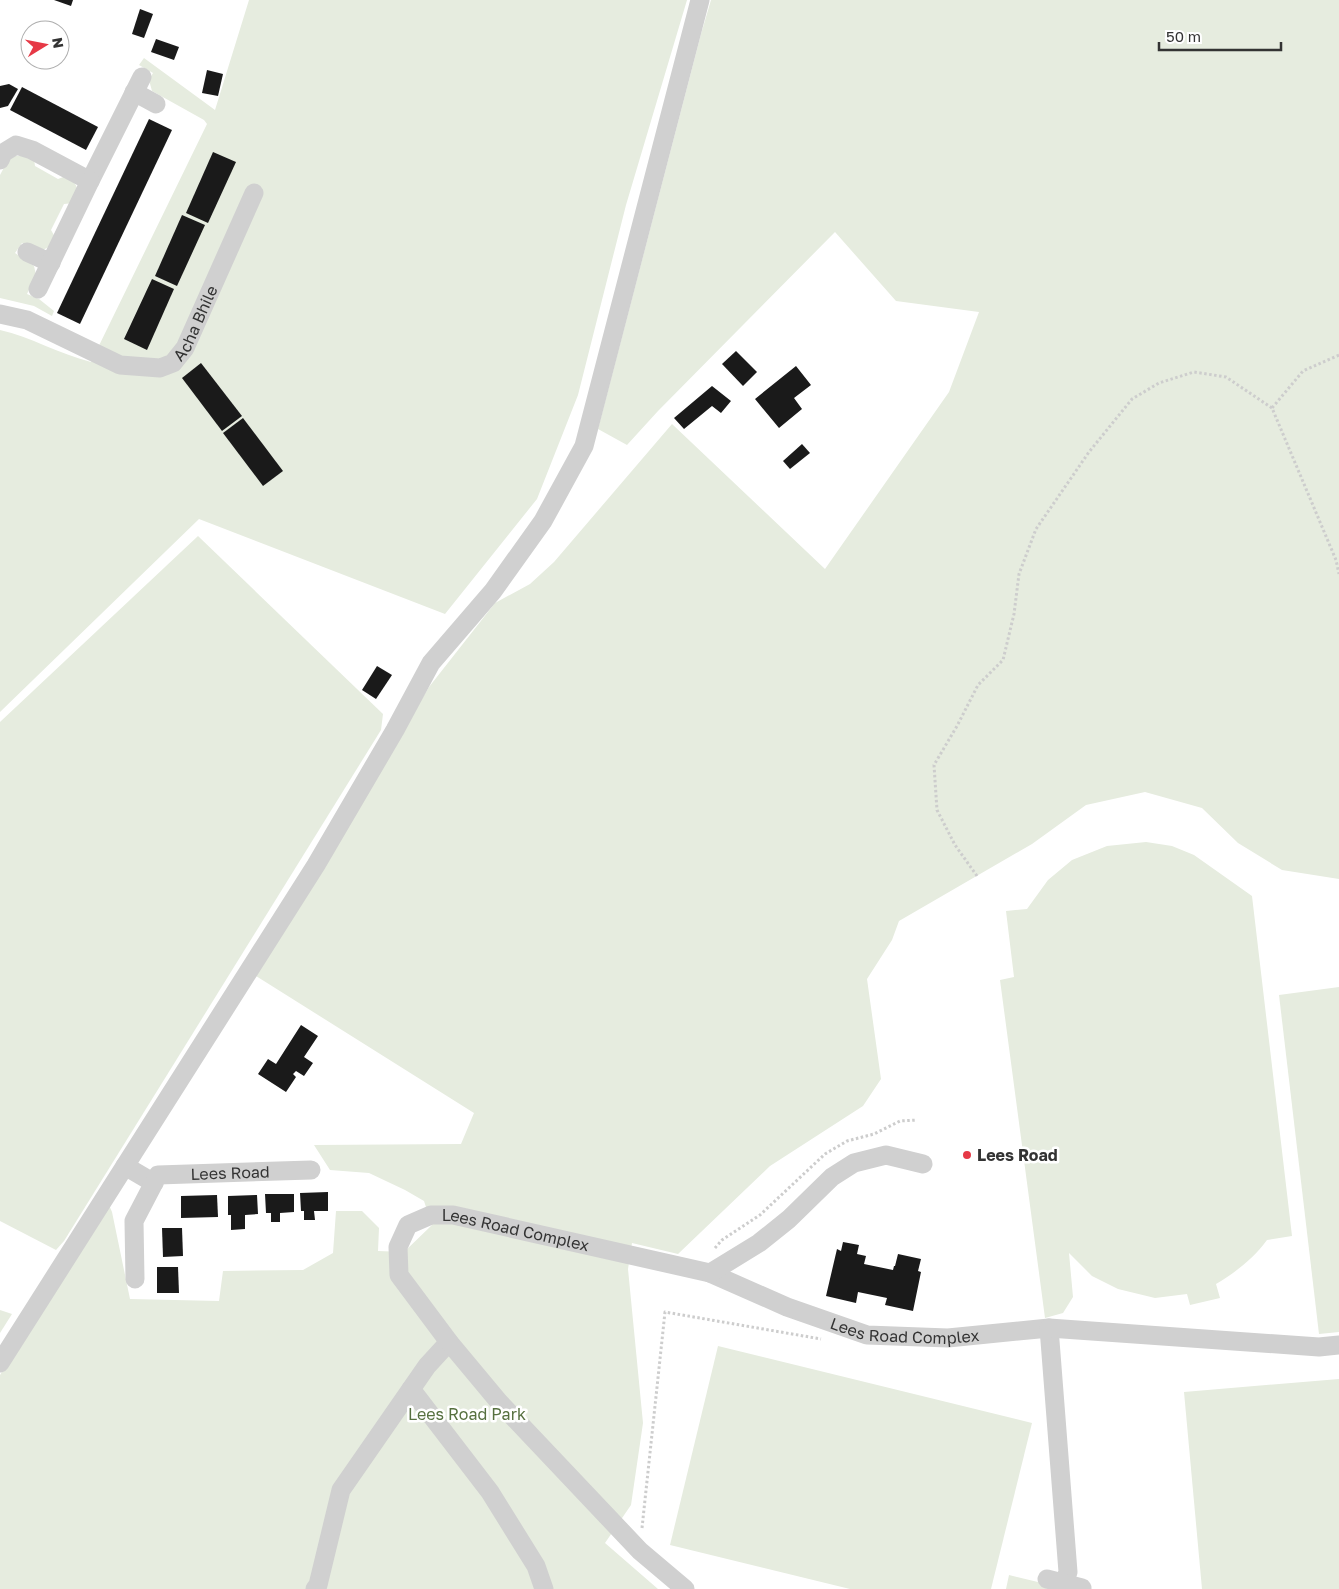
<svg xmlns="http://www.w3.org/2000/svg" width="1339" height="1589" viewBox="0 0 1339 1589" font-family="'Golos Text',sans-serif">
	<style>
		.green { fill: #e6ecdf }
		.building { fill: #1a1a1a }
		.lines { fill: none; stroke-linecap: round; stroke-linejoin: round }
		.path { stroke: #cdcdcd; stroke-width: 3; stroke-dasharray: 2.5 2.5; stroke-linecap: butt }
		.minor { stroke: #d0d0d0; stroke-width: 19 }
		.poi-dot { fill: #e63946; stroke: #fff; stroke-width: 2 }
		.labels { text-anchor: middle; stroke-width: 5; stroke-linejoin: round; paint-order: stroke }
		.street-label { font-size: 16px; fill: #333; stroke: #fff }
		.poi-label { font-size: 16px; font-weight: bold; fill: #333; stroke: #fff; text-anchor: start }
		.park-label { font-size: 16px; fill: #56703f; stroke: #fff }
	</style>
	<rect width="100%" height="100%" fill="#fff"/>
	<!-- green -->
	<g class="green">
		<path d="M249 0H687L626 205 578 395 537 499 445 614 199 519 0 712V330C31 337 59 354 91 362L207 124 204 120 152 91 149 80 153 73 139 65 144 58 215 110Z"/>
		<polygon points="711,0 1339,0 1339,879 1282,870 1238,843 1202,808 1145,792 1086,805 1032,844 899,921 892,940 867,979 881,1079 863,1106 770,1166 678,1254 632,1243 628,1269 643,1423 631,1505 605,1543 658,1589 0,1589 0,1375 109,1205 112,1212 130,1299 219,1301 223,1271 303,1270 333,1253 336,1211 362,1211 379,1228 378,1251 404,1252 432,1225 424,1201 405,1190 369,1173 330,1170 314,1145 461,1144 474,1113 256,976 429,687 495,603 530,584 554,562 672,424 825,569 949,392 979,312 896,301 835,232 658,411 627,445 598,429 701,34"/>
		<path d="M15 156H25L34 159 35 166 58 179 66 176C78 183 80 191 74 203L64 204 51 230 55 237C46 256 38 250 22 243L15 253 34 266 36 275 27 294 39 299 54 311 52 316 34 306 0 298V175L8 160Z"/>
		<polygon points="198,536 383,714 381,730 64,1241 56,1250 0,1221 0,722"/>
		<path d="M1146 842 1172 846 1194 855 1252 896 1292 1236 1267 1240C1253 1259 1236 1272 1216 1284L1220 1298 1190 1305 1187 1294 1155 1298 1118 1289 1092 1276 1069 1253 1073 1297 1063 1313 1045 1318 1000 980 1014 977 1006 911 1027 909 1048 880 1072 860 1107 846Z"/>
		<polygon points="1339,987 1339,1332 1319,1334 1279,995"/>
		<polygon points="0,1310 12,1314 0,1333"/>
		<polygon points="718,1346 1032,1423 991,1589 850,1589 670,1545"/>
		<polygon points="1339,1379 1339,1589 1202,1589 1184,1392"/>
		<polygon points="1009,1575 1067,1589 1006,1589"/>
	</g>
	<!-- building -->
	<g class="building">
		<polygon points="54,0 73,0 71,6"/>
		<polygon points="140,9 153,14 144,38 132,34"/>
		<polygon points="156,39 179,47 174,60 151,52"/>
		<polygon points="207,70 223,74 218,96 202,93"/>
		<polygon points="9,84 18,89 8,106 0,108 0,86"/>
		<polygon points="22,87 98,127 86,150 10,110"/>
		<polygon points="149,119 172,130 80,324 57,313"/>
		<polygon points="213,152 236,162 208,223 186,213"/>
		<polygon points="182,215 205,225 177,286 155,276"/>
		<polygon points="152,279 174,289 147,350 124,339"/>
		<polygon points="736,351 757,372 743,386 722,364"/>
		<polygon points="201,363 242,416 222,431 182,378"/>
		<polygon points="796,366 811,385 794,398 802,409 779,428 755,399"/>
		<polygon points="712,386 731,401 721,413 712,406 684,429 674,418"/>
		<polygon points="243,418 283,471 263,486 223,433"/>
		<polygon points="802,444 810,453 790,469 783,461"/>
		<polygon points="377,666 392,675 376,699 362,690"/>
		<polygon points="301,1025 318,1036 304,1057 313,1063 304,1076 296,1071 293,1074 296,1077 286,1092 258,1074 268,1059 276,1064"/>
		<polygon points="328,1192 328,1211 314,1211 315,1220 304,1220 304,1211 301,1211 300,1193"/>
		<polygon points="265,1194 294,1194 294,1212 280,1213 280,1222 271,1222 271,1213 266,1213"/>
		<polygon points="217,1195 218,1217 181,1218 181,1196"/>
		<polygon points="257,1195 258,1214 245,1215 245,1229 231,1230 231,1215 228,1215 228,1196"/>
		<polygon points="162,1228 182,1228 183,1256 163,1257"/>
		<polygon points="843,1242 859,1245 857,1254 866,1256 864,1264 893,1270 894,1266 895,1266 898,1254 921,1259 918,1271 921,1272 913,1311 885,1305 887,1298 858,1292 856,1303 826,1296 837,1249 841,1251"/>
		<polygon points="157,1267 178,1267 179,1293 157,1293"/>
	</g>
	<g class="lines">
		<!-- path -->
		<g class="path">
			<polyline points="1339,355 1303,371 1272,408 1336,560 1339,574"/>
			<polyline points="977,876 955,845 937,810 934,765 957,726 978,685 1003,660 1014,614 1019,574 1036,529 1089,452 1132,399 1159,383 1194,372 1226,377 1272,408"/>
			<polyline points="715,1248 722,1240 760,1215 825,1154 847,1141 874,1134 900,1121 917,1120"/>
			<polyline points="642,1528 665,1312 821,1339"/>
		</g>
		<!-- minor -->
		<g class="minor">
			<polyline points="134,92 156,104"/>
			<polyline points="0,160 3,153 16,145 32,150 90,181 142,77"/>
			<polyline points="27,252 51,263"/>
			<polyline points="38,289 90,181"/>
			<path id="s1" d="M0 314 27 320 120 365 160 368 173 363 185 348 254 193"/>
			<polyline points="125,1166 154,1183"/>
			<path id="s2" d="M710 1273 787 1307 867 1335 948 1338 1049 1328 1068 1572 1064 1583"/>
			<path id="s3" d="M135 1279 134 1221 158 1175 311 1170"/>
			<polyline points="1049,1328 1319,1347 1339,1345"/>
			<polyline points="0,1363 316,865 395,730 431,663 493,591 543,521 584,446 700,0"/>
			<polyline points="411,1389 490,1492 536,1566 544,1589"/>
			<polyline points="1047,1579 1082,1588"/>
			<polyline points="315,1589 318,1585 341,1490 427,1366 449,1342"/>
			<path id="s4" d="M685 1589 640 1551 499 1402 449 1342 399 1275 398 1247 408 1225 431 1215H453L710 1273 759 1243 789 1219 832 1177 854 1163 886 1155 923 1164"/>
		</g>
	</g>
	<!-- markers -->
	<circle class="poi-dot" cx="967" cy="1155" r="5"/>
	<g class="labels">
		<!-- street labels -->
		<g class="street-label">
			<text dy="6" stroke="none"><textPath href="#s1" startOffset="231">Acha Bhile</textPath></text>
			<text dy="6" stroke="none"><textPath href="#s3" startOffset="182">Lees Road</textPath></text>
			<text dy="6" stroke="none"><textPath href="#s4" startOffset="589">Lees Road Complex</textPath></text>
			<text dy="6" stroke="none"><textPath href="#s2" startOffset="206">Lees Road Complex</textPath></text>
		</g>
		<!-- poi labels -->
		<g class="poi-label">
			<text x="977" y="1161">Lees Road</text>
		</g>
		<!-- park labels -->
		<g class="park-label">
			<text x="467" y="1420">Lees Road Park</text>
		</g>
	</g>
	<!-- north arrow -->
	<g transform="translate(45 45) rotate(80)"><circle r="24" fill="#ffffff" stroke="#adadad"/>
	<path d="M0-4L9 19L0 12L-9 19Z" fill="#e63946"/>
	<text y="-8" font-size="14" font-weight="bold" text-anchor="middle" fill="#333333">N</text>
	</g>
	<!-- scale -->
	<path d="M1159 42v8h122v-8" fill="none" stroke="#333333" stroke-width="2.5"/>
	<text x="1166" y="42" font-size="15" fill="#333333" stroke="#ffffff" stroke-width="4" paint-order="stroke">50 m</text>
</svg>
